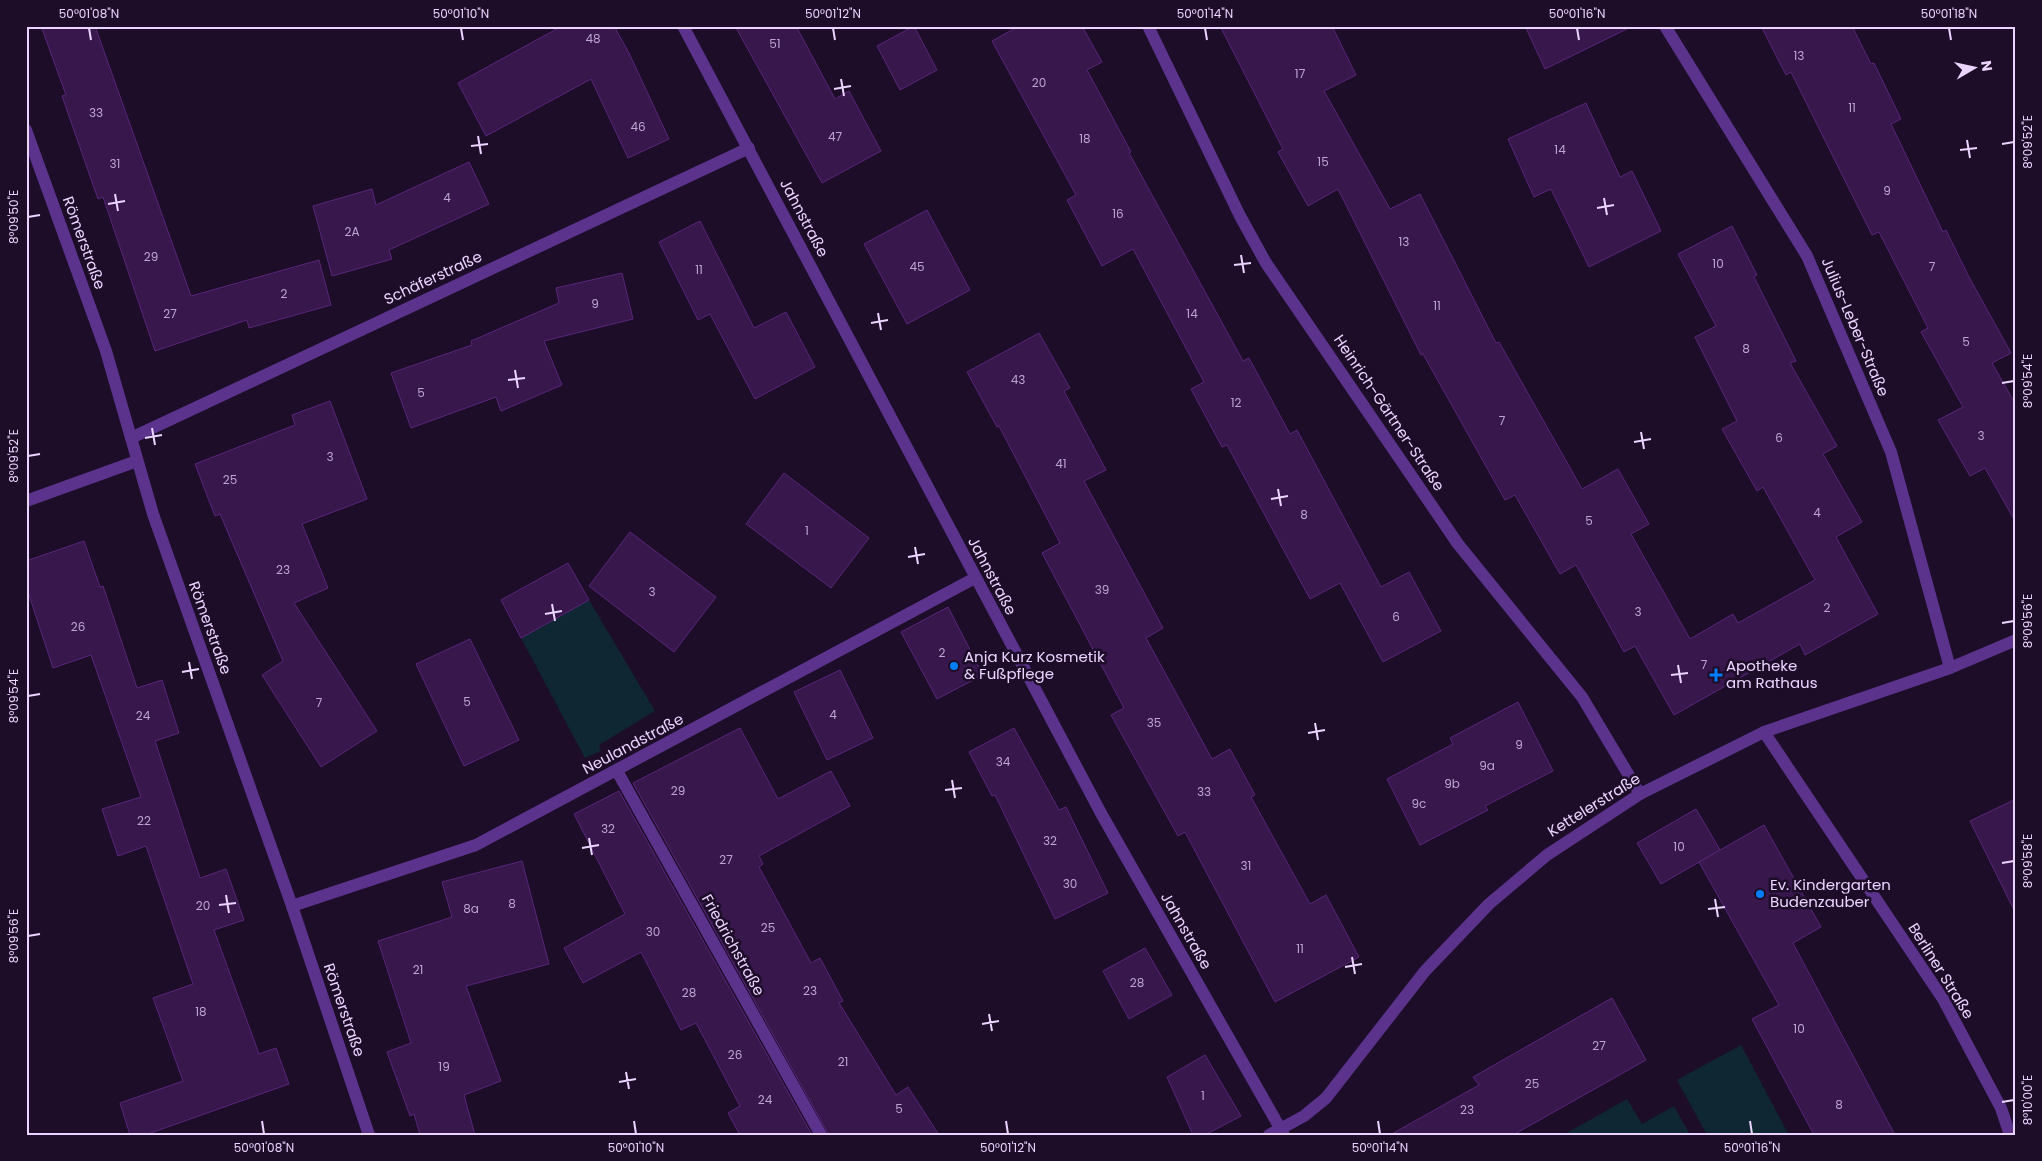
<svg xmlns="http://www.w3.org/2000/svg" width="2042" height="1161" viewBox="0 0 2042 1161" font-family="Poppins,sans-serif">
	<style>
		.green { fill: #0f2633 }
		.building { fill: #37174c; stroke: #59267a }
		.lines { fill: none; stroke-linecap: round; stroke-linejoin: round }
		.minor { stroke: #5b338d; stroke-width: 12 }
		.ticks { fill: none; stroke: #ebd4ff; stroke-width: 2 }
		.poi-dot { fill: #007eff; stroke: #1d0d28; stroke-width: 2 }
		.labels { text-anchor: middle; stroke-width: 5; stroke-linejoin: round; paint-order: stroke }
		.number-label { font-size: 12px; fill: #bea5d2 }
		.street-label { font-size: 15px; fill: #ebd4ff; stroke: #1d0d28 }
		.poi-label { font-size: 15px; fill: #ebd4ff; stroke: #1d0d28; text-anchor: start }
		.neatline { fill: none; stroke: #ebd4ff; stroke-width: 2 }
		.ticks-label { font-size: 12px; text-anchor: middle; fill: #ebd4ff }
	</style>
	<rect width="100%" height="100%" fill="#1d0d28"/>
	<!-- green -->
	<g class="green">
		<polygon points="589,600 655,711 599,745 601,751 585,758 521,638"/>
		<polygon points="1741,1045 1789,1135 1707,1135 1677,1080"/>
		<polygon points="1627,1099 1642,1124 1674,1106 1690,1135 1563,1135"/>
	</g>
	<!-- building -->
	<g class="building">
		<polygon points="41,26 95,26 191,296 319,260 331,305 249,328 247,320 155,351 103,197 98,199 62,96 66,95"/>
		<polygon points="562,26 614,26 629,53 669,139 628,158 591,79 486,136 458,83"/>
		<polygon points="735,26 796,26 835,99 849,91 881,151 822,183"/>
		<polygon points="914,26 937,70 900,90 877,46"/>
		<polygon points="1019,26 1082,26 1102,62 1087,70 1131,152 1129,153 1243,361 1249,358 1290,434 1297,430 1381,587 1409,572 1441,631 1383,662 1340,583 1310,599 1227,445 1222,447 1191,389 1204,382 1133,249 1102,266 1067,200 1076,195 992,41"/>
		<polygon points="1220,26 1332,26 1356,75 1324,91 1390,209 1420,194 1496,343 1499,342 1582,489 1618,469 1649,524 1631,534 1690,639 1733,614 1738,623 1815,580 1763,487 1757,491 1722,429 1737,421 1695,337 1716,326 1678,254 1732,226 1757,275 1754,277 1796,361 1790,363 1837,446 1823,454 1862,522 1836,537 1878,614 1805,655 1800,644 1674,715 1635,646 1624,652 1576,565 1560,574 1515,495 1505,500 1423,354 1421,355 1338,189 1308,206 1278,152 1283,149"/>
		<polygon points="1525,26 1633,26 1545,69"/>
		<polygon points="1761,26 1852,26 1871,64 1874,63 1901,119 1891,124 1943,232 1946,230 1969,277 2011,353 1992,363 2016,405 2016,523 1985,468 1970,476 1938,420 1963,407 1921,332 1928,328 1879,232 1872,235 1791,72 1786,75"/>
		<polygon points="1586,103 1620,177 1632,171 1661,231 1589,267 1551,189 1534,197 1508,139"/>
		<polygon points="469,162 489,204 389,250 392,259 332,276 313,206 372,189 376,205"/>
		<polygon points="927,210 970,290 907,324 864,244"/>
		<polygon points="700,221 754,328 786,312 815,367 755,399 710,314 698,320 659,242"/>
		<polygon points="622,273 633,319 544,341 562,385 501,411 496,397 411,428 391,373 472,345 471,341 559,303 556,288"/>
		<polygon points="1039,333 1070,388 1064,391 1106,470 1084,481 1163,628 1146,638 1212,759 1230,749 1255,795 1251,797 1310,904 1326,895 1359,957 1275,1002 1185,832 1178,836 1111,715 1124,708 1042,553 1060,543 999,426 997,427 967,372"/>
		<polygon points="330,401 367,499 302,524 328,588 294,603 377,731 321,767 262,675 283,661 220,514 215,516 195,464 295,425 292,415"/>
		<polygon points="784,473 869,538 831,588 746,524"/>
		<polygon points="630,532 716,597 674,652 589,586"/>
		<polygon points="84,541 100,587 103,586 137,688 162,680 179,733 155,741 200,878 226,869 244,920 214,930 259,1054 276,1048 289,1084 145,1135 130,1135 120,1103 183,1081 153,998 193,984 146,846 118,856 102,809 141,797 91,655 53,668 26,586 26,561"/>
		<polygon points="568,563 589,600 521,638 501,600"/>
		<polygon points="948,607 983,675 937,699 901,632"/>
		<polygon points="470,639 519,740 464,766 416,664"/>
		<polygon points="840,670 873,738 827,760 794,692"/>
		<polygon points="1518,702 1553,771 1485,806 1488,810 1420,845 1387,779 1453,744 1450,738"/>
		<polygon points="740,728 778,799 831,771 850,806 759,856 763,864 759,867 811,963 820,958 843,1001 839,1003 896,1095 908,1087 939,1135 829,1135 633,783"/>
		<polygon points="1014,728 1059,810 1066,807 1108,893 1055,919 995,795 992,796 969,752"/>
		<polygon points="619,791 812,1135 740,1135 728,1113 740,1106 696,1023 681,1030 641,952 583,983 564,948 625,914 574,814"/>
		<polygon points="2016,799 2016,914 1970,821"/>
		<polygon points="1696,809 1720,850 1661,884 1637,843"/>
		<polygon points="1764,825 1821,927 1793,943 1895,1135 1814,1135 1752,1019 1779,1005 1699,862"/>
		<polygon points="522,861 549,964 466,986 501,1081 464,1095 475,1135 420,1135 414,1114 410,1116 387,1052 411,1043 378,941 452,917 442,882"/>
		<polygon points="1145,948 1172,995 1129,1019 1103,971"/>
		<polygon points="1612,998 1646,1060 1513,1135 1390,1135 1479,1085 1473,1077"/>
		<polygon points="1205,1055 1241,1116 1205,1135 1193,1135 1167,1077"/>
	</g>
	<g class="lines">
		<!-- minor -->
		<g class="minor">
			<polyline points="683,26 1102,815 1284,1135"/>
			<polyline points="1148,26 1240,216 1266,263 1458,544 1582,697 1640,794"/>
			<polyline points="1665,26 1807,256 1891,452 1950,668"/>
			<polyline points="26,130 106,351 153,514 292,906 369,1135"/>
			<polyline points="131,438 749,148"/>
			<polyline points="26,501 137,461"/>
			<polyline points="1764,732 1943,999 2001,1108 2010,1135"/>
			<polyline points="617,771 821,1135"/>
			<polyline points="292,906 476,845 975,578"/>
			<polyline points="1269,1135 1304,1116 1326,1098 1425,971 1489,904 1547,855 1640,794 1764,732 1950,668 2016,640"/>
		</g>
	</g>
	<!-- ticks -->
	<path class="ticks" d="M89 28 91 40M461 28 463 40M833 28 835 40M1205 28 1207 40M1577 28 1579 40M1949 28 1951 40M841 79 844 96M834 89 851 86M478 136 481 154M1967 140 1970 158M2002 144 2014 142M471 146 488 144M1960 150 1977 148M115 194 118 211M1604 198 1607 215M108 204 125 201M1597 208 1614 205M28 217 40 215M1241 255 1244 273M1234 265 1251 263M878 313 881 330M871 323 888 320M515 370 518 388M508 380 525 378M2002 383 2014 381M152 428 155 445M1641 432 1644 449M145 438 162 435M1634 442 1651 439M28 456 40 454M1278 489 1281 506M1271 499 1288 496M915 547 918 564M908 557 925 554M552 604 555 621M545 614 562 611M2002 623 2014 621M189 662 192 679M1678 665 1681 683M182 672 199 669M1671 675 1688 673M28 696 40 694M1315 723 1318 740M1308 733 1325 730M952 780 955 798M945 790 962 788M589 838 592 855M582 848 599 845M2002 863 2014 861M226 895 229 913M1715 899 1718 917M219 905 236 903M1708 909 1725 907M28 936 40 934M1352 957 1355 974M1345 967 1362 964M989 1014 992 1031M982 1024 999 1021M626 1072 629 1089M619 1082 636 1079M2002 1102 2014 1100M262 1121 264 1134M634 1121 636 1134M1006 1121 1008 1134M1378 1121 1380 1134M1750 1121 1752 1134"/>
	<!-- markers -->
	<g class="poi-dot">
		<circle cx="954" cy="666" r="5"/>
		<path d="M1713.5 667.5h5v5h5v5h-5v5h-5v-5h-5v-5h5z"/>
		<circle cx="1760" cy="894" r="5"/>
	</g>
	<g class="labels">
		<!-- number labels -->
		<g class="number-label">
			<text x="593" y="43">48</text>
			<text x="775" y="48">51</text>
			<text x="1799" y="60">13</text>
			<text x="1300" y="78">17</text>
			<text x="1039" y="87">20</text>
			<text x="1852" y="112">11</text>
			<text x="96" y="117">33</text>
			<text x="638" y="131">46</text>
			<text x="835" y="141">47</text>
			<text x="1085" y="143">18</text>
			<text x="1560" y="154">14</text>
			<text x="1323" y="166">15</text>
			<text x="115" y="168">31</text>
			<text x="1887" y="195">9</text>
			<text x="447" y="202">4</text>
			<text x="1118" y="218">16</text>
			<text x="352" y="236">2A</text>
			<text x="1404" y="246">13</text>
			<text x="151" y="261">29</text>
			<text x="1718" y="268">10</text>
			<text x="917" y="271">45</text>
			<text x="1932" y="271">7</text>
			<text x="699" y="274">11</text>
			<text x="284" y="298">2</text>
			<text x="595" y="308">9</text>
			<text x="1437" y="310">11</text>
			<text x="170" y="318">27</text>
			<text x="1192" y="318">14</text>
			<text x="1966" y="346">5</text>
			<text x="1746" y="353">8</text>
			<text x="1018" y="384">43</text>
			<text x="421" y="397">5</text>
			<text x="1236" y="407">12</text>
			<text x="1502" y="425">7</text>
			<text x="1981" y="440">3</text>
			<text x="1779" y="442">6</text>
			<text x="330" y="461">3</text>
			<text x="1061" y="468">41</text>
			<text x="230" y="484">25</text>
			<text x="1817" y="517">4</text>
			<text x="1304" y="519">8</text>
			<text x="1589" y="525">5</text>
			<text x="807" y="535">1</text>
			<text x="283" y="574">23</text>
			<text x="1102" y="594">39</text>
			<text x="652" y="596">3</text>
			<text x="1827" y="612">2</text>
			<text x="1638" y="616">3</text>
			<text x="1396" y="621">6</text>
			<text x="78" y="631">26</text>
			<text x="942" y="657">2</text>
			<text x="1704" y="669">7</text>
			<text x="467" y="706">5</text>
			<text x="319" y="707">7</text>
			<text x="833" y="719">4</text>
			<text x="143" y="720">24</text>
			<text x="1154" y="727">35</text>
			<text x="1519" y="749">9</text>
			<text x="1003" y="766">34</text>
			<text x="1487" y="770">9a</text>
			<text x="1452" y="788">9b</text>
			<text x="678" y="795">29</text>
			<text x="1204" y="796">33</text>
			<text x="1419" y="808">9c</text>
			<text x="144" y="825">22</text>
			<text x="608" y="833">32</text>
			<text x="1050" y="845">32</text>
			<text x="1679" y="851">10</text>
			<text x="726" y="864">27</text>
			<text x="1246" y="870">31</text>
			<text x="1070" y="888">30</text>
			<text x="512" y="908">8</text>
			<text x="203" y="910">20</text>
			<text x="471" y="913">8a</text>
			<text x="768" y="932">25</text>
			<text x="653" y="936">30</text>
			<text x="1300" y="953">11</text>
			<text x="418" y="974">21</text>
			<text x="1137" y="987">28</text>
			<text x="810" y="995">23</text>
			<text x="689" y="997">28</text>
			<text x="201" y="1016">18</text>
			<text x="1799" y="1033">10</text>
			<text x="1599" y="1050">27</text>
			<text x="735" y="1059">26</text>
			<text x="843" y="1066">21</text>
			<text x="444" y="1071">19</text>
			<text x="1532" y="1088">25</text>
			<text x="1203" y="1100">1</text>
			<text x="765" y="1104">24</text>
			<text x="1839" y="1109">8</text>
			<text x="899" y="1113">5</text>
			<text x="1467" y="1114">23</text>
		</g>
		<!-- street labels -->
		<g class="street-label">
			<text transform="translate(804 218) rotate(62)" y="5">Jahnstraße</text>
			<text transform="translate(84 243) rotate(70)" y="5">Römerstraße</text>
			<text transform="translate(433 278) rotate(-25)" y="5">Schäferstraße</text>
			<text transform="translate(1855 327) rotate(67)" y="5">Julius-Leber-Straße</text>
			<text transform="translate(1389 413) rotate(56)" y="5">Heinrich-Gärtner-Straße</text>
			<text transform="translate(992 576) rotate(62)" y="5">Jahnstraße</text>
			<text transform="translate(210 628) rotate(70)" y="5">Römerstraße</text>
			<text transform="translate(633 744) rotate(-28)" y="5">Neulandstraße</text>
			<text transform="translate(1594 805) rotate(-32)" y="5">Kettelerstraße</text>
			<text transform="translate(1186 931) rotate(60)" y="5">Jahnstraße</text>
			<text transform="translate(733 945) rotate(61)" y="5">Friedrichstraße</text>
			<text transform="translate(1941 971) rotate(58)" y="5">Berliner Straße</text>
			<text transform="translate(344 1010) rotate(71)" y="5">Römerstraße</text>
		</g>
		<!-- poi labels -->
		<g class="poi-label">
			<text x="964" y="662">Anja Kurz Kosmetik<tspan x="964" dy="17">&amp; Fußpflege</tspan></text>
			<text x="1726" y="671">Apotheke<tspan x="1726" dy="17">am Rathaus</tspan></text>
			<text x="1770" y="890">Ev. Kindergarten<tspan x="1770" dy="17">Budenzauber</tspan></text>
		</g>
	</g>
	<!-- border -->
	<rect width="2042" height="1161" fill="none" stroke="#1d0d28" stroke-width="55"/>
	<!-- north arrow -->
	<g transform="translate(1974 68) rotate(81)" stroke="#1d0d28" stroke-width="4" paint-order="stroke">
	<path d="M0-4L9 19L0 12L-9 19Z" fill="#ebd4ff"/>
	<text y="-8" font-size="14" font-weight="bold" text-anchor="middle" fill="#ebd4ff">N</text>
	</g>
	<rect x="28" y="28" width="1986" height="1106" class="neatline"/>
	<g class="ticks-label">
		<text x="89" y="18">50°01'08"N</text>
		<text x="461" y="18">50°01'10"N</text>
		<text x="833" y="18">50°01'12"N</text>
		<text x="1205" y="18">50°01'14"N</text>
		<text x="1577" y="18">50°01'16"N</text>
		<text x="1949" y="18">50°01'18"N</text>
		<text transform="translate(2028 142) rotate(-90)" y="4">8°09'52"E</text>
		<text transform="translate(14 217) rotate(-90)" y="4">8°09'50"E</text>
		<text transform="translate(2028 381) rotate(-90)" y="4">8°09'54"E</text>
		<text transform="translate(14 456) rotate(-90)" y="4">8°09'52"E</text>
		<text transform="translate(2028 621) rotate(-90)" y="4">8°09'56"E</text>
		<text transform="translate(14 696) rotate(-90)" y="4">8°09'54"E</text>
		<text transform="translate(2028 861) rotate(-90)" y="4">8°09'58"E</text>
		<text transform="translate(14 936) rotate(-90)" y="4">8°09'56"E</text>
		<text transform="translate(2028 1100) rotate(-90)" y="4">8°10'00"E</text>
		<text x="264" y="1152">50°01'08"N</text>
		<text x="636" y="1152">50°01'10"N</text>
		<text x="1008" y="1152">50°01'12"N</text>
		<text x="1380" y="1152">50°01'14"N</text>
		<text x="1752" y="1152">50°01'16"N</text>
	</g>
</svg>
